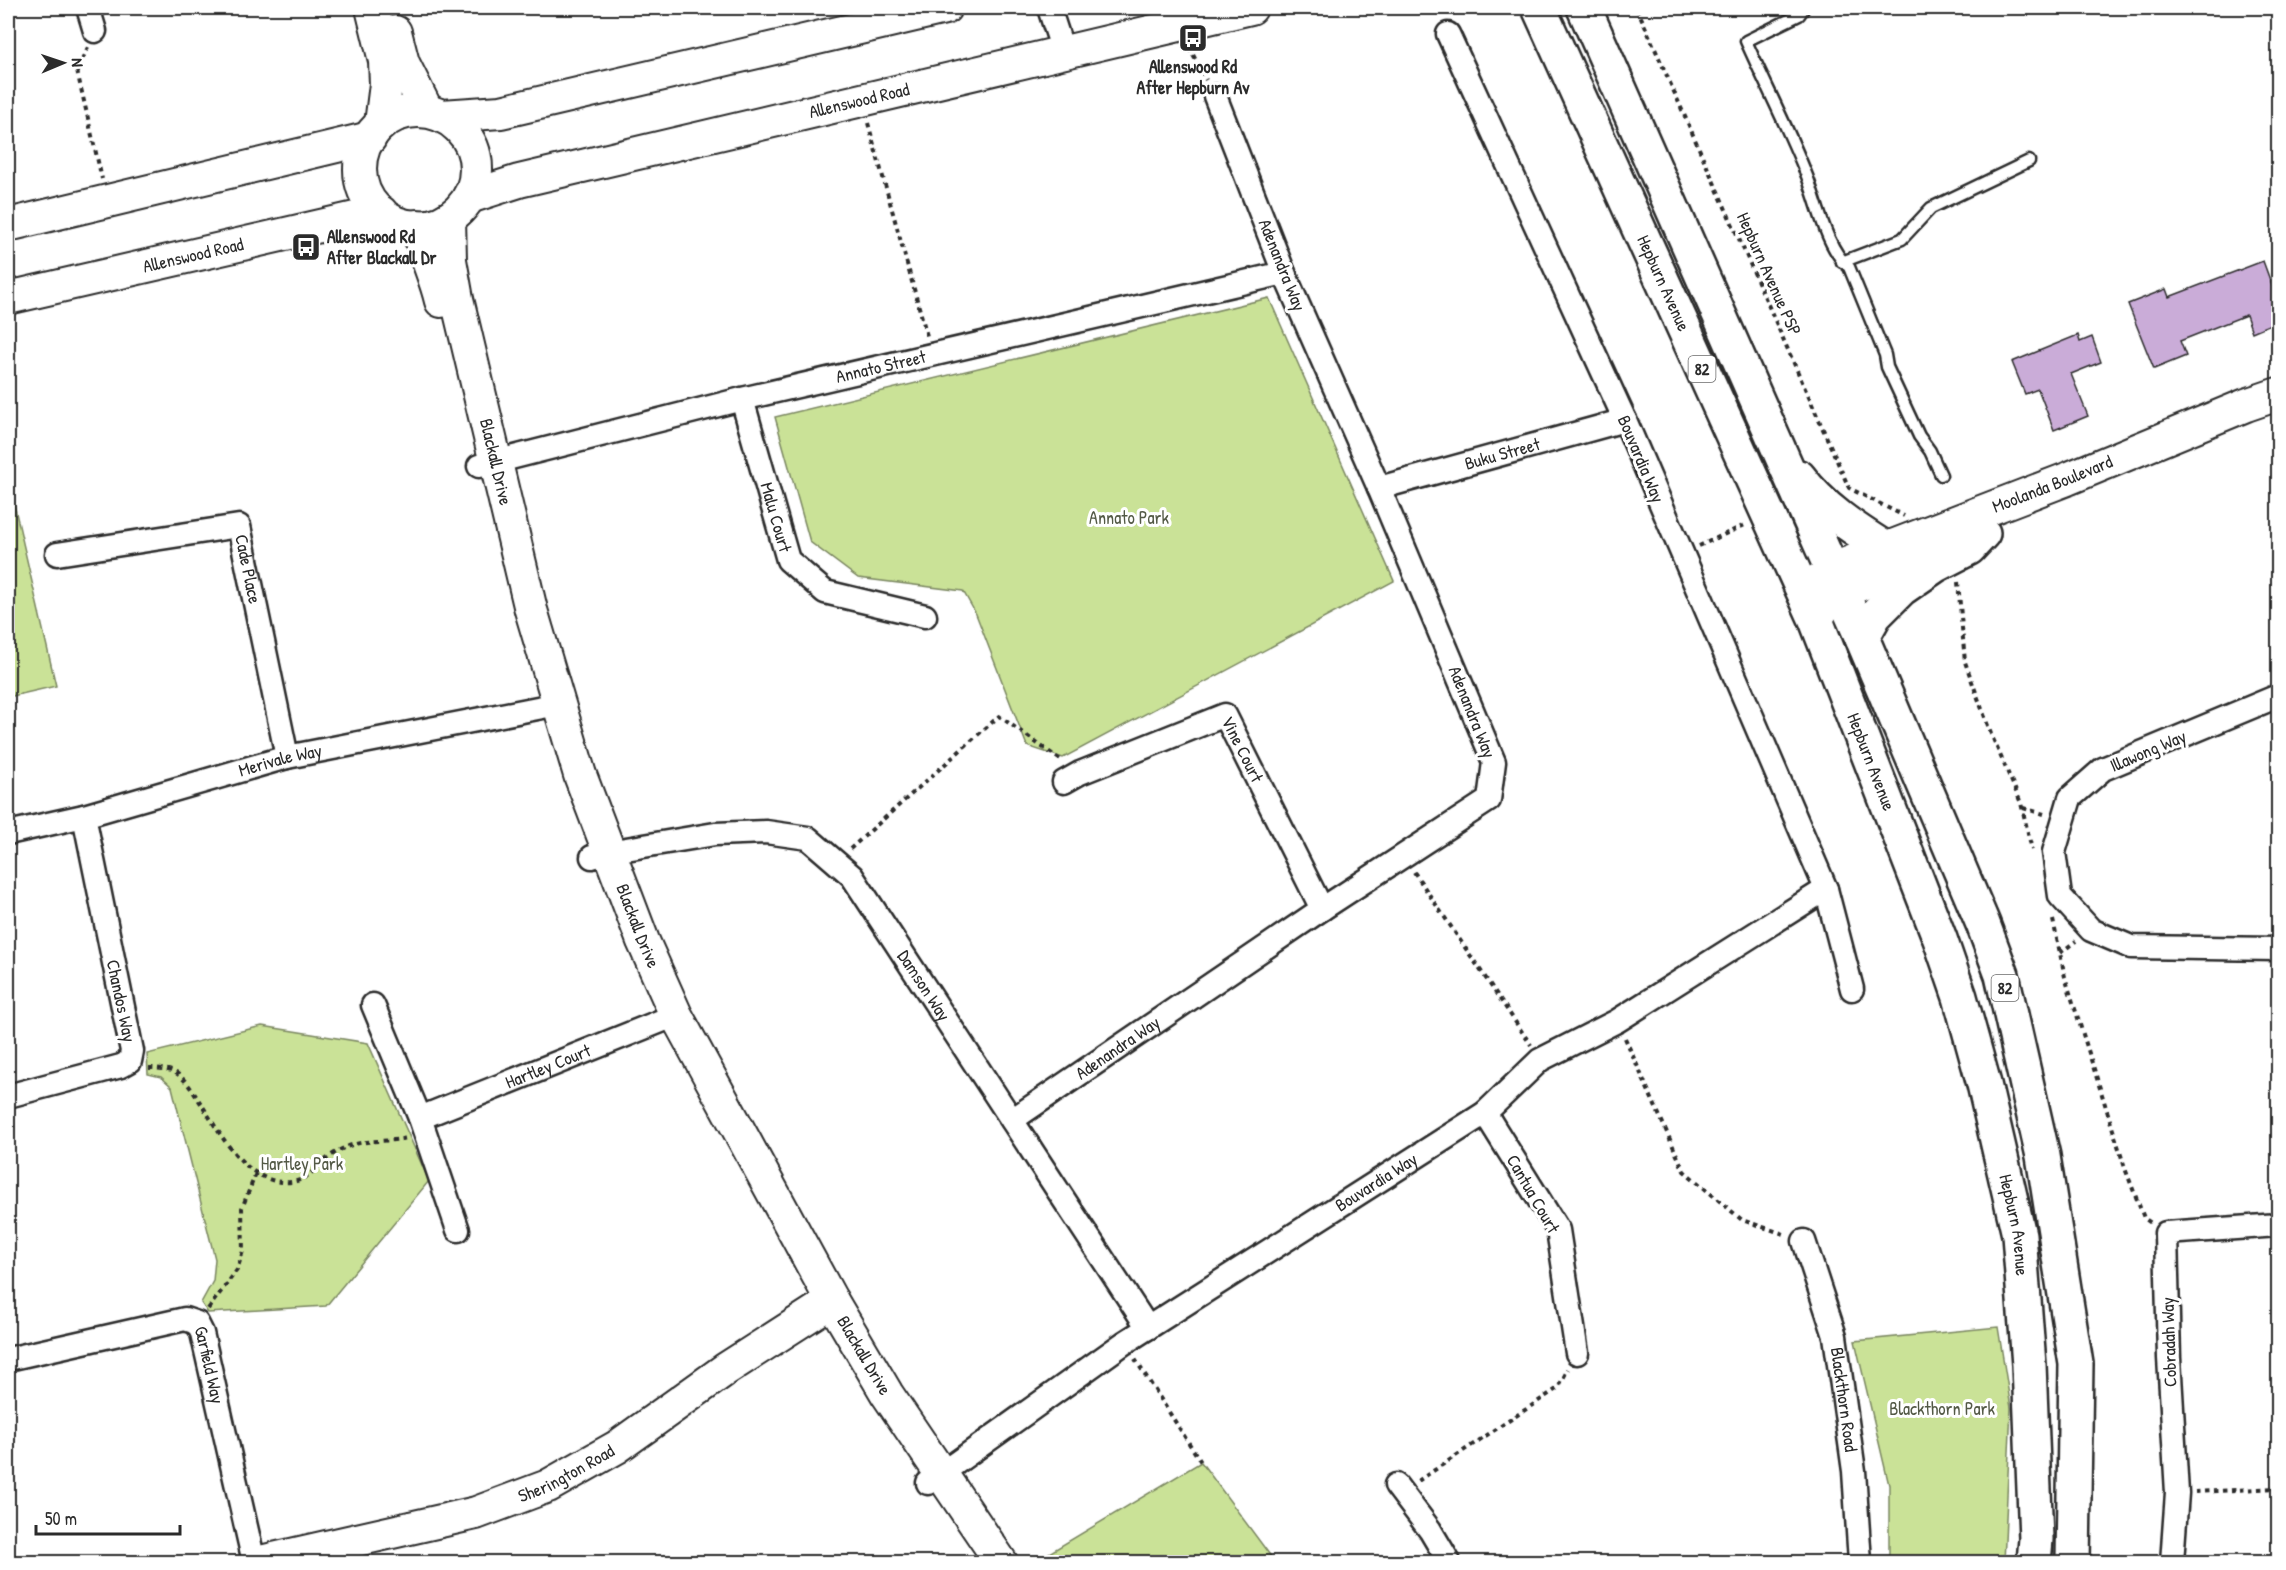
<svg xmlns="http://www.w3.org/2000/svg" width="2286" height="1570" viewBox="0 0 2286 1570" font-family="'Patrick Hand',sans-serif">
	<style>
		.green { fill: #cae297; stroke: #7a8661; stroke-width: 1.5 }
		.building { fill: #caacd8; stroke: #2b2b2b; stroke-width: 1.5 }
		.lines { fill: none; stroke-linecap: round; stroke-linejoin: round }
		.lane-casing { stroke: #2b2b2b; stroke-width: 15 }
		.street-casing { stroke: #2b2b2b; stroke-width: 27 }
		.secondary-casing { stroke: #2b2b2b; stroke-width: 36 }
		.primary-casing { stroke: #2b2b2b; stroke-width: 38 }
		.path { stroke: #2b2b2b; stroke-width: 4; stroke-dasharray: 4.5 4.5; stroke-linecap: butt }
		.lane { stroke: #fff; stroke-width: 10 }
		.street { stroke: #fff; stroke-width: 22 }
		.secondary { stroke: #fff; stroke-width: 32 }
		.primary { stroke: #fff; stroke-width: 33 }
		.labels { text-anchor: middle; stroke-width: 6; stroke-linejoin: round; paint-order: stroke }
		.shield { fill: #fff; stroke: #6b6b6b; stroke-width: 1.5 }
		.shield-label { font-size: 16px; font-weight: bold; fill: #2b2b2b }
		.poi-label { font-size: 18px; font-weight: bold; fill: #2b2b2b; stroke: #fff }
		.street-label { font-size: 18px; fill: #2b2b2b; stroke: #fff }
		.park-label { font-size: 18px; fill: #535946; stroke: #fff }
	</style>
	<rect width="100%" height="100%" fill="#fff"/>
	<filter id="ink" filterUnits="userSpaceOnUse"><feTurbulence type="fractalNoise" baseFrequency=".0167" numOctaves="2"/><feDisplacementMap in="SourceGraphic" scale="12" xChannelSelector="R" yChannelSelector="G"/><feConvolveMatrix kernelMatrix="1 2 1 2 8 2 1 2 1" color-interpolation-filters="sRGB"/></filter>
	<g filter="url(#ink)">
		<!-- green -->
		<g class="green">
			<polygon points="1269,298 1394,581 1063,758 1027,746 976,614 963,591 858,578 810,542 775,417"/>
			<polygon points="8,478 56,686 8,697"/>
			<polygon points="262,1026 368,1043 429,1181 326,1306 208,1313 201,1303 213,1281 215,1259 172,1087 161,1077 148,1074 147,1054"/>
			<polygon points="1998,1327 2011,1408 2004,1562 1889,1562 1889,1485 1855,1341"/>
			<polygon points="1201,1462 1275,1562 1034,1562"/>
		</g>
		<!-- building -->
		<g class="building">
			<polygon points="2263,261 2278,302 2278,321 2252,332 2246,315 2180,341 2186,356 2154,369 2128,304 2166,289 2169,297"/>
			<polygon points="2078,335 2080,342 2092,337 2101,362 2071,374 2088,416 2054,430 2038,389 2025,394 2012,362"/>
		</g>
		<g class="lines">
			<!-- lane casing -->
			<g class="lane-casing">
				<g id="lane">
					<path d="M1804 8 1799 15 1746 41C1766 86 1789 130 1807 176 1817 202 1827 250 1849 267L1885 355 1887 367 1919 436 1930 451 1941 475"/>
					<polyline points="1842,262 1902,239 1931,208 2029,161"/>
				</g>
			</g>
			<!-- street casing -->
			<g class="street-casing">
				<g id="street">
					<polyline points="88,8 95,31"/>
					<polyline points="1049,8 1063,51"/>
					<path id="s1" d="M742 399 788 560 825 592 925 616"/>
					<path id="s2" d="M479 466 742 399 1284 273"/>
					<path id="s3" d="M1379 488 1625 420"/>
					<path id="s4" d="M57 554 239 526 287 757"/>
					<polyline points="2278,696 2103,769 2070,798 2054,852 2060,896 2091,930 2131,947 2278,949"/>
					<path id="s5" d="M1064 782 1080 773 1225 715 1322 909"/>
					<path id="s6" d="M8 833 84 816 287 757 558 704"/>
					<path id="s7" d="M592 857 608 852 715 834 766 832 808 838 852 876 1148 1328"/>
					<polyline points="1826,889 1852,989"/>
					<polyline points="373,1005 420,1118 458,1230"/>
					<polyline points="8,1096 121,1066 130,1061 132,1051 84,816"/>
					<polyline points="1485,1113 1558,1230 1577,1353"/>
					<path id="s8" d="M420 1118 676 1015"/>
					<path id="s9" d="M1012 1120 1322 909 1489 800 1494 762 1379 488 1284 273 1215 96"/>
					<path id="s10" d="M1804 1241 1835 1336 1854 1471 1860 1562"/>
					<path id="s11" d="M8 1359 185 1319 197 1323 202 1333 254 1562"/>
					<path id="s12" d="M928 1483 1124 1343 1485 1113 1540 1060 1617 1021 1826 889 1625 420 1448 34"/>
					<polyline points="1396,1485 1430,1530 1449,1562"/>
					<polyline points="2172,1562 2177,1493 2169,1358 2166,1233 2278,1225"/>
				</g>
			</g>
			<!-- secondary casing -->
			<g class="secondary-casing">
				<g id="secondary">
					<polyline points="372,8 385,61 386,84 381,124"/>
					<polyline points="395,32 403,63 427,111"/>
					<circle cx="418" cy="169" r="58"/>
					<polyline points="442,116 501,112 945,8"/>
					<path id="s13" d="M469 197 519 181 1251 8"/>
					<path id="s14" d="M449 218 450 260 457 299 531 610 580 775 643 941 676 1015 832 1301 887 1394 1001 1562"/>
					<polyline points="8,225 370,138"/>
					<path d="M418 226C423 253 435 275 441 301"/>
					<path id="s15" d="M8 298 381 212"/>
					<polyline points="1820,579 1852,588 1947,548"/>
					<path id="s16" d="M1816 620 1838 583 1846 564 2067 479 2246 405 2278 394"/>
					<path id="s17" d="M260 1562 476 1513 548 1486 617 1447 726 1369 832 1301"/>
				</g>
			</g>
			<!-- primary casing -->
			<g class="primary-casing">
				<g id="primary">
					<path id="s18" d="M1539 8 1816 620 1940 939 1960 997 1984 1084 2019 1235 2029 1365 2036 1539 2034 1562"/>
					<polyline points="1584,8 1862,638 1983,924 2002,975 2043,1156 2076,1364 2073,1562"/>
					<path d="M1799 477C1822 508 1854 529 1886 549"/>
					<polyline points="1862,638 1875,615 1901,589 1936,565 1969,548 1983,533"/>
				</g>
			</g>
			<!-- path -->
			<g class="path">
				<polyline points="1637,8 1849,488 1904,516"/>
				<polyline points="88,47 77,71 102,179"/>
				<polyline points="1189,47 1206,80"/>
				<polyline points="868,123 927,336"/>
				<polyline points="1699,546 1747,524"/>
				<polyline points="1958,582 1965,662 1991,734 2021,803 2032,850"/>
				<polyline points="2023,808 2044,814"/>
				<polyline points="850,849 999,716 1062,761"/>
				<polyline points="1414,872 1531,1045"/>
				<polyline points="2053,920 2065,977 2126,1171 2144,1218 2151,1223"/>
				<polyline points="2060,953 2076,941"/>
				<polyline points="1625,1038 1684,1171 1742,1220 1787,1235"/>
				<path d="M149 1068C157 1068 169 1069 176 1073 187 1080 195 1095 202 1105 220 1134 244 1179 282 1182 307 1184 312 1170 329 1157 357 1136 377 1144 408 1138"/>
				<polyline points="208,1309 237,1270 243,1251 242,1208 256,1173"/>
				<polyline points="1135,1359 1201,1462"/>
				<polyline points="1418,1481 1558,1388 1568,1369"/>
				<polyline points="2195,1492 2278,1488"/>
			</g>
			<!-- lane -->
			<use href="#lane" class="lane"/>
			<!-- street -->
			<use href="#street" class="street"/>
			<!-- secondary -->
			<use href="#secondary" class="secondary"/>
			<!-- primary -->
			<use href="#primary" class="primary"/>
		</g>
	</g>
	<!-- icons -->
	<defs>
		<g id="bus-square" transform="scale(1.5)"><rect x="-9" y="-9" width="18" height="18" rx="4" fill="#2b2b2b" stroke="#fff"/><path d="M-5-6H5V4H4V6H2V4H-2V6H-4V4H-5ZM-3.5-4V0h7V-4ZM-3.5 1.2v1.5H-2V1.2ZM2 1.2v1.5H3.5V1.2Z" fill="#fff"/></g>
	</defs>
	<g fill-rule="evenodd">
		<use href="#bus-square" x="1193" y="38"/>
		<use href="#bus-square" x="306" y="247"/>
	</g>
	<g class="labels">
		<!-- shield labels -->
		<g class="shield">
			<rect x="1688.5" y="356" width="27" height="26" rx="4.5"/>
			<rect x="1991.5" y="975" width="27" height="26" rx="4.5"/>
		</g>
		<g class="shield-label">
			<text x="1702" y="375">82</text>
			<text x="2005" y="994">82</text>
		</g>
		<!-- poi labels -->
		<g class="poi-label">
			<text x="1193" y="73">Allenswood Rd<tspan x="1193" dy="21">After Hepburn Av</tspan></text>
			<text x="327" y="243" text-anchor="start">Allenswood Rd<tspan x="327" dy="21">After Blackall Dr</tspan></text>
		</g>
		<!-- street labels -->
		<g class="street-label">
			<text dy="6" stroke="none"><textPath href="#s13" startOffset="402">Allenswood Road</textPath></text>
			<text dy="6" stroke="none"><textPath href="#s15" startOffset="190">Allenswood Road</textPath></text>
			<text transform="translate(1282 265) rotate(68)" y="6">Adenandra Way</text>
			<text transform="translate(1769 274) rotate(66)" y="6">Hepburn Avenue PSP</text>
			<text dy="6" stroke="none"><textPath href="#s18" startOffset="302">Hepburn Avenue</textPath></text>
			<text dy="6" stroke="none"><textPath href="#s2" startOffset="414">Annato Street</textPath></text>
			<text dy="6" stroke="none"><textPath href="#s3" startOffset="128">Buku Street</textPath></text>
			<text transform="translate(1641 459) rotate(67)" y="6">Bouvardia Way</text>
			<text dy="6" stroke="none"><textPath href="#s14" startOffset="249">Blackall Drive</textPath></text>
			<text dy="6" stroke="none"><textPath href="#s16" startOffset="285">Moolanda Boulevard</textPath></text>
			<text dy="6" stroke="none"><textPath href="#s1" startOffset="123">Malu Court</textPath></text>
			<text dy="6" stroke="none"><textPath href="#s4" startOffset="228">Cade Place</textPath></text>
			<text transform="translate(1472 712) rotate(68)" y="6">Adenandra Way</text>
			<text transform="translate(2148 751) rotate(-23)" y="6">Illawong Way</text>
			<text dy="6" stroke="none"><textPath href="#s5" startOffset="213">Vine Court</textPath></text>
			<text dy="6" stroke="none"><textPath href="#s6" startOffset="282">Merivale Way</textPath></text>
			<text dy="6" stroke="none"><textPath href="#s18" startOffset="824">Hepburn Avenue</textPath></text>
			<text dy="6" stroke="none"><textPath href="#s14" startOffset="735">Blackall Drive</textPath></text>
			<text dy="6" stroke="none"><textPath href="#s7" startOffset="408">Damson Way</textPath></text>
			<text transform="translate(121 1001) rotate(78)" y="6">Chandos Way</text>
			<text dy="6" stroke="none"><textPath href="#s9" startOffset="128">Adenandra Way</textPath></text>
			<text dy="6" stroke="none"><textPath href="#s8" startOffset="138">Hartley Court</textPath></text>
			<text dy="6" stroke="none"><textPath href="#s12" startOffset="540">Bouvardia Way</textPath></text>
			<text transform="translate(1533 1194) rotate(60)" y="6">Cantua Court</text>
			<text dy="6" stroke="none"><textPath href="#s18" startOffset="1310">Hepburn Avenue</textPath></text>
			<text transform="translate(2169 1342) rotate(-92)" y="6">Cobradah Way</text>
			<text dy="6" stroke="none"><textPath href="#s14" startOffset="1221">Blackall Drive</textPath></text>
			<text dy="6" stroke="none"><textPath href="#s11" startOffset="238">Garfield Way</textPath></text>
			<text dy="6" stroke="none"><textPath href="#s10" startOffset="164">Blackthorn Road</textPath></text>
			<text dy="6" stroke="none"><textPath href="#s17" startOffset="320">Sherington Road</textPath></text>
		</g>
		<!-- park labels -->
		<g class="park-label">
			<text x="1129" y="524">Annato Park</text>
			<text x="302" y="1170">Hartley Park</text>
			<text x="1942" y="1415">Blackthorn Park</text>
		</g>
	</g>
	<!-- margin -->
	<rect width="2286" height="1570" fill="none" stroke="#fff" stroke-width="30"/>
	<rect x="15" y="15" width="2256" height="1540" fill="none" stroke="#2b2b2b" stroke-width="2" filter="url(#ink)"/>
	<!-- north arrow -->
	<g transform="translate(63 63) rotate(88)" stroke="#ffffff" stroke-width="4.5" paint-order="stroke">
	<path d="M0-4.5L10 22L0 15L-10 22Z" fill="#2b2b2b"/>
	<text y="-9" font-size="16" font-weight="bold" text-anchor="middle" fill="#2b2b2b">N</text>
	</g>
	<!-- scale -->
	<path d="M36 1525v9h144v-9" fill="none" stroke="#2b2b2b" stroke-width="3"/>
	<text x="45" y="1525" font-size="18" fill="#2b2b2b" stroke="#ffffff" stroke-width="4.5" paint-order="stroke">50 m</text>
</svg>
